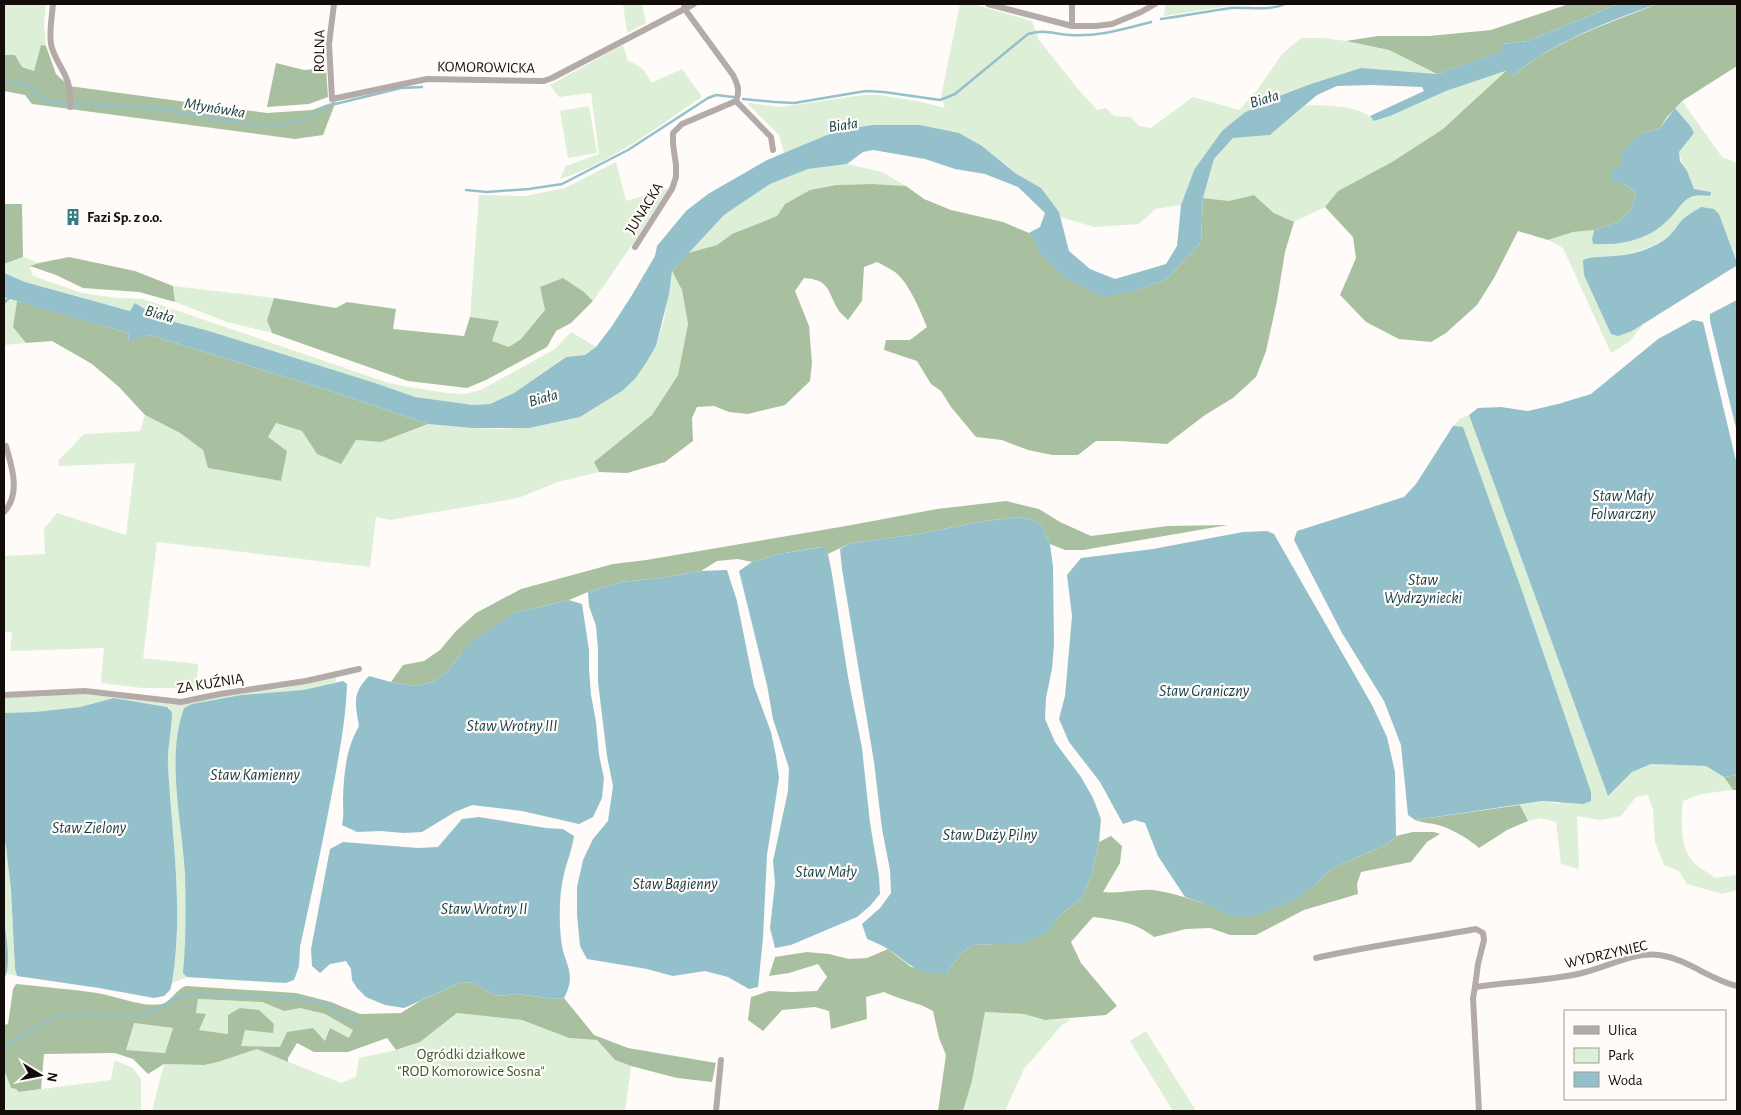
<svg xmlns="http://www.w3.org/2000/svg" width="1741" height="1115" viewBox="0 0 1741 1115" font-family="'Alegreya Sans',sans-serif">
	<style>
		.green { fill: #deefd7 }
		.forest { fill: #a9c0a0; fill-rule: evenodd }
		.water { fill: #94c0cc }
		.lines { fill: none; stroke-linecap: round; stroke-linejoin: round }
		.stream { stroke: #94c0cc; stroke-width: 2.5 }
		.minor { stroke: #b4aba9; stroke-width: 6 }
		.labels { text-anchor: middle; stroke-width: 4.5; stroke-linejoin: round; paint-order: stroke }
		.street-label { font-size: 15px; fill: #130d09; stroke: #fefbf8 }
		.poi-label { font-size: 15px; font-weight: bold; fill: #130d09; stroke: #fefbf8; text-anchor: start }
		.park-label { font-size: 15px; fill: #375628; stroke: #fefbf8 }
		.water-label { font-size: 16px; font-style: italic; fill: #113a44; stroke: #fefbf8 }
	</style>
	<rect width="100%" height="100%" fill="#fefbf8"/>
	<!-- green -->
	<g class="green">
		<polygon points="4,4 46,4 44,24 46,46 41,46 34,71 22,67 15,55 4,55"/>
		<polygon points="623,4 642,4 646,23 627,33"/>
		<polygon points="960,4 973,4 1032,21 1039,40 1078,89 1097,110 1106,108 1114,116 1131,117 1139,126 1151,128 1193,97 1239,110 1258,89 1282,54 1301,38 1323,38 1346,41 1389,50 1437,74 1361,68 1269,100 1194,170 1181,205 1155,209 1139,224 1094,227 1061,217 1041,188 1015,173 982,146 839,130 784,153 779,135 747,103 781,107 863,95 879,95 922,102 945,108 941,97"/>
		<polygon points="1165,4 1268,4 1235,5 1164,16"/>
		<path d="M623 45 628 61C640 65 646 71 651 83L682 69 702 97C658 126 611 163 560 179L566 166 599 154 591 93 559 97 550 85Z"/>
		<path d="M1508 69 1443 129 1392 162 1338 191 1325 207 1294 222 1275 213 1254 195 1229 201 1203 198 1214 159 1233 138 1270 135 1306 105C1327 106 1359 104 1375 121L1390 116 1446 91Z"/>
		<path d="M1682 101 1722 157 1737 163V266H1736V260L1719 214 1683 220C1662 251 1627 256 1592 257L1632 331 1644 323 1629 342 1611 353 1563 248 1548 240 1573 232 1594 230 1592 239 1593 244 1606 245 1635 240 1665 223 1687 198 1711 192 1694 189C1689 177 1681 163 1679 152L1694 133 1691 127 1675 108Z"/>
		<polygon points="589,106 597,153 568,158 560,111"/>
		<polygon points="616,162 626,201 669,188 632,245 593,301 584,292 540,288 545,310 521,339 509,347 492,342 499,321 470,317 479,195 525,196 565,188"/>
		<polygon points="847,164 882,172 906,186 872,184 836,185 810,190 785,204 777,216 732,234 717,245 688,253 724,215 770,184 808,169"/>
		<polygon points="23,257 39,263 30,267 33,276 82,293 117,298 143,299 389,383 408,387 447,393 465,394 481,390 555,349 571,332 596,347 585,355 565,357 514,393 490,404 473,405 415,397 375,383 209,331 159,318 135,303 131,311 25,282 4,273 4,264"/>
		<polygon points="672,271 682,290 688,324 678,375 652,415 594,462 599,472 558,482 518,498 390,520 376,517 370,567 157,542 143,658 198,664 196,688 142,688 101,683 104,648 10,651 12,632 4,632 4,556 45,554 44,529 57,513 126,535 135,463 59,466 59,460 84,434 140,431 145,415 180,433 203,450 208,468 281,481 268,437 276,423 302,431 317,454 356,440 381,442 428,424 472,428 502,429 543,425 580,417 622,391 635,379 646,363 656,346 664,320"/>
		<polygon points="173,286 274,298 267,320 272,333 227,322 175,302"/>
		<polygon points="4,297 17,301 13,327 26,343 4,345"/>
		<path d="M1469 415 1608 796 1632 772 1651 764 1706 766 1724 777 1733 790 1701 794 1683 801C1681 821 1679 848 1695 864 1701 869 1709 873 1715 878L1737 875V890L1722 894 1687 884 1679 871 1664 865 1655 842 1653 810 1648 795 1636 797 1621 816 1601 820 1577 816 1579 869 1561 864 1556 822 1541 818 1528 821 1520 805 1542 801 1560 804 1453 426 1461 418Z"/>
		<path d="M336 676V682L303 690 241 695 184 708 181 717 178 735 184 863 278 983 187 977 172 983C184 911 172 837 168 766 167 748 172 730 172 712L168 707 114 698 80 707 35 712 4 713V698L74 693 177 704 230 694 279 689Z"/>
		<polygon points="4,837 6,847 11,890 15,969 17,976 7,974 7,940 4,920"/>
		<polygon points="198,999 262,1002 284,1011 300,1008 325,1014 354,1030 349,1038 325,1041 313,1028 280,1047 240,1046 245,1029 259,1010 228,1034 199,1030 196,1013"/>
		<polygon points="985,1012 1024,1014 1045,1020 1072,1019 1062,1025 1024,1069 1005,1111 963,1111 972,1081"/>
		<polygon points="457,1013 522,1020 569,1038 597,1040 615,1060 631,1066 625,1111 152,1111 164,1064 204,1065 218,1062 257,1049 341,1083 356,1077 359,1058 401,1049 420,1042"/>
		<polygon points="134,1023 173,1028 165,1053 125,1050"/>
		<polygon points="1146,1031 1196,1111 1173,1111 1130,1041"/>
		<polygon points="117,1061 133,1068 141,1080 141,1111 4,1111 4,1072 5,1071 11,1088 16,1089 19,1092 111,1080 114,1062"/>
	</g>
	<!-- forest -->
	<g class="forest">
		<polygon points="1569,4 1618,4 1528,41 1502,44 1502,52 1437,74 1389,50 1346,41 1378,36 1429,36 1491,30"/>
		<path d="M1657 4H1737V66L1682 101 1667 117 1660 128 1643 133 1624 184 1636 193 1631 210 1618 222 1594 230 1573 232 1548 240 1518 231 1494 278 1477 305 1446 333 1431 342 1399 339 1366 322 1340 295 1356 258 1353 237 1325 207 1338 191 1392 162 1443 129 1508 69 1513 76C1551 42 1610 23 1657 4Z"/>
		<polygon points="41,45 46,46 56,74 69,86 267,113 312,110 336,101 323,135 295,139 32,104 25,95 4,91 4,55 15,55 22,67 34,71"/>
		<polygon points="276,63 304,70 326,68 328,97 309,104 267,107"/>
		<path d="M872 184 906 186 924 199 951 210 1003 222 1029 233 1043 255 1134 291 1167 279 1201 242 1203 198 1229 201 1254 195 1274 213 1294 222 1285 252 1277 301 1266 351 1256 377 1233 398 1205 415 1167 444 1120 441H1096L1078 455H1052L1028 450 1002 440 976 437 951 407 941 391 931 384 917 361 884 350 886 340H910L927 327C920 310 909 283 895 272 889 268 883 265 877 262L864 267 862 301 848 320C844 316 840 313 837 308 827 289 829 280 804 278L795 291 809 326 812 363 810 381 785 405 748 414 729 412 714 406 697 407 692 418 693 441 665 462 627 473 599 472 594 462 652 415 678 375 688 324 682 290 672 271 688 253 717 245 732 234 777 216 785 204 810 190 836 185Z"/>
		<polygon points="4,204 22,204 23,257 4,264"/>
		<polygon points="69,257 135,271 173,286 175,302 139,292 83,288 56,275 30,266 39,263"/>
		<polygon points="563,278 584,292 593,301 571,323 556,331 547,347 486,380 467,388 408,381 272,333 267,320 274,298 336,308 347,302 396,309 393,329 464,336 470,317 499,321 492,341 509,347 521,339 545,310 540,287"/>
		<polygon points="17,301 129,333 128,340 150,335 340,394 428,424 381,442 356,440 341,464 317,454 302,431 276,423 268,437 287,451 281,481 208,468 203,450 180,433 145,415 119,387 92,364 52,341 26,343 13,327"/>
		<polygon points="1006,501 1039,509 1060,522 1091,536 1168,526 1228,525 1083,550 1065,550 1050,544 1042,526 1033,520 1020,517 984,521 913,535 851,543 828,554 821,547 779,554 752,562 738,559 717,561 701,571 660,578 621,582 588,592 569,600 514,613 461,654 447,672 433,682 414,686 391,682 403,665 424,661 440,650 456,631 476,613 521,589 613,564 646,560 846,526 937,509"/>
		<polygon points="1737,775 1737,790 1733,790 1724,777"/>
		<path d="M1520 805 1528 821 1507 830 1479 848C1471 840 1450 828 1438 825 1430 823 1423 823 1415 820Z"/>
		<path d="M1413 832H1434L1440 834 1427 842 1411 862 1361 872 1357 884 1358 894 1304 910 1256 935H1230L1210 928 1186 929 1154 937C1135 922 1116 920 1093 917L1071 942 1081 963 1117 1006 1106 1015 1045 1020 1024 1014 985 1012 972 1081 963 1111H938L946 1055 939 1038 933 1011C918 1002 900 1000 884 992L866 997 867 1019 831 1029 829 1011 815 1007 782 1010 763 1031 748 1020 751 997 769 991 792 992 817 991 827 977 818 964 789 973 769 976 775 957 807 952 829 954 849 959 867 958 888 949 911 967 947 973 960 954 973 945 996 944 1047 932 1060 915 1082 898 1092 874 1099 842 1111 836 1122 846 1120 863 1103 892C1120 894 1137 889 1153 890 1170 892 1187 898 1203 903L1316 884 1333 868 1388 844 1396 836Z"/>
		<path d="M462 982 474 983 496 996 517 994 554 999 564 998 594 1035 628 1048 716 1063 712 1082 677 1078 631 1066 615 1060 597 1040 569 1038 522 1020 457 1013 420 1042 396 1050 387 1038 348 1052H314L297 1043 288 1058V1062L257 1049 218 1062 204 1065 164 1064 148 1074 133 1059 115 1053 44 1054 41 1089 19 1092 16 1089 11 1088 5 1072H4V1025L8 1024 13 989 16 984C43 987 70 989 97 993 116 996 143 1008 162 1004 172 1001 176 989 186 986L296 993 331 1002 360 1014 401 1013 420 1001ZM198 999 262 1002 284 1011 300 1008 325 1014 353 1030 349 1038 330 1028 325 1041 313 1028 287 1032 280 1047 241 1046 245 1030 273 1033 274 1024 259 1010 240 1008 228 1015V1034L199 1030 206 1014 196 1013ZM134 1023 173 1028 165 1053 126 1050Z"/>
	</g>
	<!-- water -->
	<g class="water">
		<path d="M1618 4H1657C1612 20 1548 44 1513 76L1508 70 1446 91 1390 116 1374 121 1370 116 1424 91 1422 87 1371 85 1337 86 1317 95 1270 135 1233 138 1214 159 1203 198 1201 242 1167 279 1134 291 1103 297 1068 280 1042 255 1029 233 1040 227 1045 213 1018 187 985 174 955 169 925 159 873 150 863 152 847 164 808 169 770 184 724 215 672 271 669 294 656 346 646 363 635 379 622 391 580 417 529 428H472L428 424 340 394 150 335 128 341 129 333 36 307 4 297V273L25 282 130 311 135 303 159 318 209 331 375 383 415 397 473 405 490 404 514 393 566 357 585 355 596 347 612 326 632 295 655 256 657 246 686 211 708 194 767 160 839 130 873 125H920L959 133 982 146 1015 173 1041 188 1059 212 1069 251 1090 269 1115 279 1166 264 1177 246 1181 205 1194 170 1222 131 1244 113 1269 100 1311 84 1361 68 1437 74 1501 52 1502 44 1528 41Z"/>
		<path d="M1675 108 1691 127 1694 133 1679 152 1680 161 1687 171 1694 189 1711 192 1710 196C1682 192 1684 206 1666 222 1647 240 1619 246 1593 244L1592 239 1594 230 1618 222 1631 210 1636 193 1624 184 1612 181V171L1622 166 1621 152 1643 133 1660 128Z"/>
		<path d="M1701 207 1714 209 1719 214 1736 260V266L1632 331 1618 336 1611 334 1584 275 1583 260C1593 256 1602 257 1613 256 1630 255 1650 250 1664 240 1672 235 1676 227 1682 220 1687 215 1695 211 1701 207Z"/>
		<polygon points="1737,300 1737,432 1710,321 1710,314"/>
		<polygon points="1693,320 1703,322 1737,465 1737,775 1724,777 1706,766 1651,764 1632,772 1608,796 1469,415 1478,408 1501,407 1528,411 1558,404 1591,394 1658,339"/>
		<polygon points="1453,426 1463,427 1521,588 1591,792 1591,801 1583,804 1542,801 1415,820 1408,815 1401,745 1384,701 1342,633 1294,540 1297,531 1404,497 1416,484"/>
		<path d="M1020 517 1033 520 1042 526 1050 544 1053 567 1054 645 1052 669 1046 698 1045 719 1055 742 1081 777 1093 798 1101 819 1099 842 1092 874 1082 898 1060 915 1048 932 1023 943 973 945 960 954 947 973C920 978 909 963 888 949 882 945 874 942 867 939L862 924 880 908 891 893 890 870 882 829 874 762 842 569 840 549 851 543 913 535 984 521Z"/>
		<polygon points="1267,531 1274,534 1372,705 1387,737 1395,772 1396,836 1388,844 1333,868 1316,884 1295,900 1257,915 1234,917 1203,903 1185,897 1158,856 1145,823 1135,820 1123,824 1100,782 1069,742 1059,719 1065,696 1072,616 1067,575 1081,558 1153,549 1243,532"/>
		<polygon points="822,547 828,554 832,574 848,677 862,748 870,823 879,876 880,894 870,906 857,917 791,945 775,948 770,928 775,883 773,861 788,791 789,768 773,719 767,685 739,571 752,562 779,554"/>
		<polygon points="727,570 737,601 754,686 771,732 776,756 779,778 767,855 763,938 758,987 749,989 728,977 705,971 673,976 647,969 587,959 580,946 577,915 577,887 583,860 593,839 608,821 613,786 607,756 598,682 598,650 596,626 589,606 588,592 621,582 660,578 701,571"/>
		<path d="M569 600 582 604 589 650V669L591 695 596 722 599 755 604 778 602 798 593 817 579 824 522 811 472 805 455 812 422 832 404 833 381 831 357 832 342 825C344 815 343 808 343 798 344 772 346 749 359 726 355 703 352 693 369 676L391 682 414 686 433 682 447 672 461 654 475 639 514 613Z"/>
		<path d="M343 681 347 684C346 717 340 750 334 782 324 837 312 892 300 947L299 966 294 980 286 983 187 977 183 973C186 940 186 907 185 874 182 821 166 758 184 708L192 704 241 695 303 690Z"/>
		<path d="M114 698 167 707 172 712C172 730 167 748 168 766 172 838 184 910 172 983L170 990 164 996 154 998 99 988 17 976 15 969 11 890 6 847 4 837V713L35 712 80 707Z"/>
		<path d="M479 817 546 828 563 829 574 836C572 850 567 861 564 874 559 894 559 918 561 939 563 963 578 972 564 998L554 999 517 994 496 996 474 983 462 982 404 1008 385 1005 366 997 357 988 352 980 351 969 346 961 330 964 320 973 312 966 311 949 330 849 343 842 418 848 438 847 462 819Z"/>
		<path d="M4 920C6 935 12 967 4 979Z"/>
	</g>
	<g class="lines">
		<!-- stream -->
		<g class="stream">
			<path d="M1161 19C1184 16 1208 11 1231 8 1247 7 1271 11 1285 4"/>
			<polyline points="4,82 25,84 44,99 58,103 155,108 250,124 279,125 299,121 331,105 401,88 422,87"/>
			<path d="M743 99 775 102 794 103 866 91 884 92 940 100 955 94 1028 34C1046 29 1053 34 1070 35 1098 37 1124 29 1151 22"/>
			<polyline points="466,190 487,192 529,189 562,184 628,150 708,98 716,95 733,97"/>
			<polyline points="4,303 10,297"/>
			<polyline points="4,1046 58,1015 90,1014 138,1015 153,1012 177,998 192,994 298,998 329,1005 339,1015 356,1020"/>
		</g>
		<!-- minor -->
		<g class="minor">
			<path d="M53 4C52 17 49 31 51 44 53 57 63 68 67 80 71 89 70 98 70 107"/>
			<polyline points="334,4 329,44 332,99 427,79 544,81 552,78 694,4"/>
			<polyline points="988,4 1072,26 1096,26 1112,24 1141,12 1155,4"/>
			<polyline points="1072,4 1072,26"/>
			<path d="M685 5 684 8 733 75C738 85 740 91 736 101L771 137 773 150"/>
			<polyline points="635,247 672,189 676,177 676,165 673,144 673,133 682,124 736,101"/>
			<path d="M4 512C21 494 12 467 6 446"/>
			<polyline points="4,695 85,691 181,702 220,694 306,681 359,669"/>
			<path d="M1316 958C1369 946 1422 939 1476 929L1483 933 1484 940 1478 964 1475 987"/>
			<polyline points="716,1111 721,1060"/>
			<path d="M1479 1111 1473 998 1475 987C1509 982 1544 981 1578 974 1603 969 1634 951 1659 955 1688 959 1710 980 1737 986"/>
		</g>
	</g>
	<!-- icons -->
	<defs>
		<g id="building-bare" transform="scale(1.35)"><path d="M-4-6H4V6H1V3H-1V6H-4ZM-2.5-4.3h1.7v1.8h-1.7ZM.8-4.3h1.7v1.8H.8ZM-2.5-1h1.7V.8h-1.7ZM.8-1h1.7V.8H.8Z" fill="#357c86" stroke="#fefbf8" stroke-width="2.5" paint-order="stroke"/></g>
	</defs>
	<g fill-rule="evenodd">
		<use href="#building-bare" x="73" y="217"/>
	</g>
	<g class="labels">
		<!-- street labels -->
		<g class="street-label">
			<text transform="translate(319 51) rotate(-89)" y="5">ROLNA</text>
			<text transform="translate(486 67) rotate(1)" y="5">KOMOROWICKA</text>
			<text transform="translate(644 208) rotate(-58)" y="5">JUNACKA</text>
			<text transform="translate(210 683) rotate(-9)" y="5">ZA KUŹNIĄ</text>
			<text transform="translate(1606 954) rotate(-13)" y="5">WYDRZYNIEC</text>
		</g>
		<!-- poi labels -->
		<g class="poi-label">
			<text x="87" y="222">Fazi Sp. z o.o.</text>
		</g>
		<!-- park labels -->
		<g class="park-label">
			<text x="471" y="1059">Ogródki działkowe<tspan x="471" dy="17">"ROD Komorowice Sosna"</tspan></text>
		</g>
		<!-- water labels -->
		<g class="water-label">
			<text transform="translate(1264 98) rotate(-17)" y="6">Biała</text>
			<text transform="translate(215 107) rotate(9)" y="6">Młynówka</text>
			<text transform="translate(843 124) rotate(-8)" y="6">Biała</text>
			<text transform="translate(160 313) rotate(16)" y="6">Biała</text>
			<text transform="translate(543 397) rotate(-15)" y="6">Biała</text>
			<text x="1623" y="501">Staw Mały<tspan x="1623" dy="18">Folwarczny</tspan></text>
			<text x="1423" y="585">Staw<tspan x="1423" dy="18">Wydrzyniecki</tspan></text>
			<text x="1204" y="696">Staw Graniczny</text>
			<text x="512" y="731">Staw Wrotny III</text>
			<text x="255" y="780">Staw Kamienny</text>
			<text x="89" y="833">Staw Zielony</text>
			<text x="990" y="840">Staw Duży Pilny</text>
			<text x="826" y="877">Staw Mały</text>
			<text x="675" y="889">Staw Bagienny</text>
			<text x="484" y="914">Staw Wrotny II</text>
		</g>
	</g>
	<!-- border -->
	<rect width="1741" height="1115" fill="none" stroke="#130d09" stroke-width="10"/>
	<!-- legend -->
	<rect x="1564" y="1010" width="162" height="90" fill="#fefbf8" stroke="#a09c98"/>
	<rect x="1574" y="1026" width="25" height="8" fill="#b4aba9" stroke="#a09c98"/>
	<text x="1608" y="1035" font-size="15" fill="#130d09">Ulica</text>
	<rect x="1574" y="1048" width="25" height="15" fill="#deefd7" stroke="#a09c98"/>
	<text x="1608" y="1060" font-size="15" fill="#130d09">Park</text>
	<rect x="1574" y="1072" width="25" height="15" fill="#94c0cc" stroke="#a09c98"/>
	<text x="1608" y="1085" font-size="15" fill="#130d09">Woda</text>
	<!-- north arrow -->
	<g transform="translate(40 1075) rotate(100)" stroke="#fefbf8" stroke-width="4" paint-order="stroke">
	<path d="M0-4L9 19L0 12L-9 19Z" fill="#130d09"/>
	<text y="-8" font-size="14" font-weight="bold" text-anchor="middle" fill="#130d09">N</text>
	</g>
</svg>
